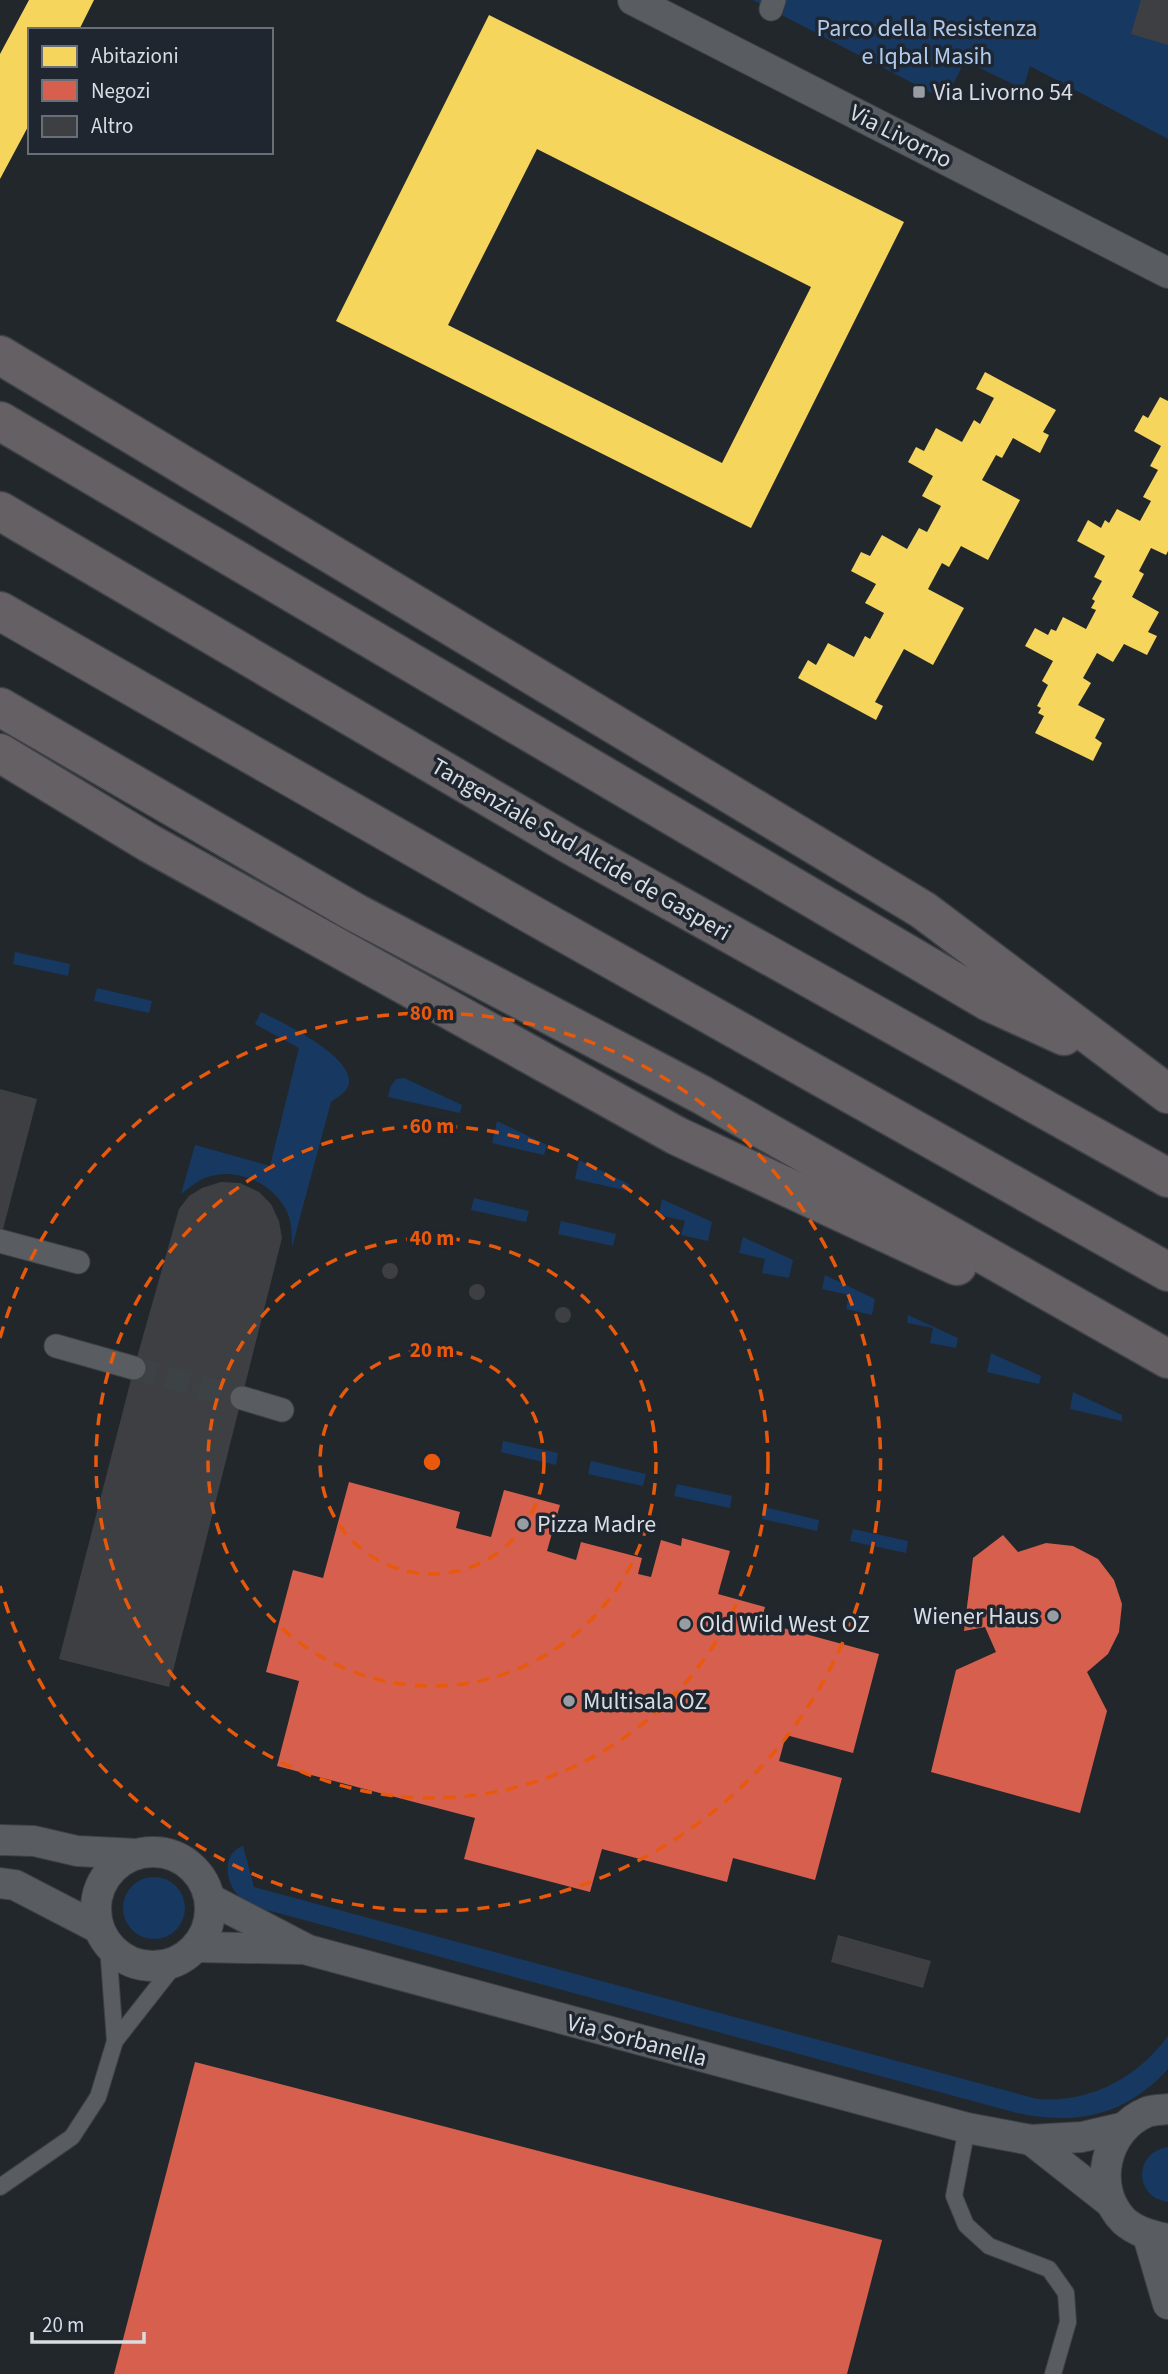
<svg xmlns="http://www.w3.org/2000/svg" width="1168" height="2374" viewBox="0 0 1168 2374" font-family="'Source Sans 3',sans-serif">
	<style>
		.green { fill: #173961 }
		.homes { fill: #f6d55c; fill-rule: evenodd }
		.shops { fill: #d6604d }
		.building { fill: #3e3f43 }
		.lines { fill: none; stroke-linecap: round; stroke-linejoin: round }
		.pedestrian-tunnel { stroke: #3d4247; stroke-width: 23; stroke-dasharray: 23 11; stroke-linecap: butt }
		.service-casing { stroke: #3e4145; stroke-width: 18 }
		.pedestrian-casing { stroke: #3e4145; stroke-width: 25 }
		.minor-casing { stroke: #3e4145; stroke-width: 32 }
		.trunk-casing { stroke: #3e4145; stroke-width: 41 }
		.service { stroke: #595d61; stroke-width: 16 }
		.pedestrian { stroke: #595d61; stroke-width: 23 }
		.minor { stroke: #595d61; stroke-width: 30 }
		.trunk { stroke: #646064; stroke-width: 38 }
		.ring { fill: none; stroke: #e8590c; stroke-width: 3.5; stroke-dasharray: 12 9 }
		.poi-dot { fill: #989da3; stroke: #1f262f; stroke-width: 2.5 }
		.labels { text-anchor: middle; stroke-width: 7; stroke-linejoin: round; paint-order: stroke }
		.park-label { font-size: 24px; fill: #aecbee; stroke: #1f262f }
		.poi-label { font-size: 24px; fill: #d8dde3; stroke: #1f262f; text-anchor: start }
		.street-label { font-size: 24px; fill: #d8dde3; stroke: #1f262f }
		.centre { fill: #e8590c; stroke: #1f262f; stroke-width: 3.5 }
		.ring-label { font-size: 21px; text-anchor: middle; font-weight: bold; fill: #e8590c; stroke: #1f262f; stroke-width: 7; stroke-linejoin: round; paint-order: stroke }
	</style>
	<rect width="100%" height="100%" fill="#22272c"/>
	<!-- green -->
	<g class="green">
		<polygon points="753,0 1168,0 1168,139 1030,66 1023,89 965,61 945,100"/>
		<polygon points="15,952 70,964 68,976 13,964"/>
		<polygon points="97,988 152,1001 149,1013 94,1001"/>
		<path d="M261 1012C282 1022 353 1056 349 1083 348 1092 337 1097 331 1102L292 1247C292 1236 292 1225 288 1214 275 1182 230 1163 199 1181 192 1185 187 1190 181 1194L195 1145 270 1166 299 1048 255 1024Z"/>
		<polygon points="404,1078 462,1105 460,1113 388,1097 391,1086 396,1079"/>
		<polygon points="497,1121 547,1145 544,1155 492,1143"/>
		<polygon points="579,1160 629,1184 628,1191 575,1179"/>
		<polygon points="474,1198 529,1211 526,1222 471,1210"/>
		<polygon points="662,1199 712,1222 708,1241 681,1235 685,1221 659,1215"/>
		<polygon points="561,1221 616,1234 613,1246 558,1234"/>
		<polygon points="743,1237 793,1260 789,1278 762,1273 765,1259 739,1253"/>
		<polygon points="825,1275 875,1299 872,1315 846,1309 849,1295 822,1289"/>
		<polygon points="908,1315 958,1338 956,1348 930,1343 933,1328 907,1323"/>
		<polygon points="991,1353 1041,1376 1039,1384 987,1372"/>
		<polygon points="1073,1392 1122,1415 1122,1421 1070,1409"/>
		<polygon points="503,1441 558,1453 556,1465 501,1452"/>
		<polygon points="591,1461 646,1474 643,1486 588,1474"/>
		<polygon points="677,1484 732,1496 730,1508 674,1496"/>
		<polygon points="764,1507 819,1520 817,1531 762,1519"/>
		<polygon points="853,1529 908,1541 906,1553 850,1541"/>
		<path d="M243 1846 254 1887 1037 2099C1091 2103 1137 2078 1168 2036V2069C1126 2115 1078 2126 1017 2113L267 1910C257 1906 244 1902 237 1894 225 1880 222 1853 243 1846Z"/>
		<circle cx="154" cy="1908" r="31"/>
		<path d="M1168 2147V2202C1133 2197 1134 2152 1168 2147Z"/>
	</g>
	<!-- homes -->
	<g class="homes">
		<polygon points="29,0 94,0 79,30 30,30 30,123 0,179 0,54"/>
		<path d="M489 15 904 222 751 528 336 321ZM537 149 811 287 722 463 448 325Z"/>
		<polygon points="985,372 1056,410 1043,432 1049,435 1040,453 1013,438 1002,458 996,455 982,480 1020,500 988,560 961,546 949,567 942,563 928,589 964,608 933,665 904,649 875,702 883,706 876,720 798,678 808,660 816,665 828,643 854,657 865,636 870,639 884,613 865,603 876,584 851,571 861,552 870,556 882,535 907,549 919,528 927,532 941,506 922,496 933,476 908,462 916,447 924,451 936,428 962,442 974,420 980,424 994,398 976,389"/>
		<polygon points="1160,397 1168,401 1168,551 1166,555 1151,548 1139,571 1144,574 1132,597 1159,612 1148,632 1157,636 1147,655 1124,644 1113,662 1097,653 1083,678 1091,683 1078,705 1105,719 1095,738 1102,743 1093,761 1035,733 1044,716 1038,713 1041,708 1037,706 1048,685 1042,681 1053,661 1025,646 1035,628 1048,635 1051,629 1056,631 1063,617 1086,629 1096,610 1091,608 1095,601 1092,599 1102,581 1094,577 1105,556 1077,541 1088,520 1101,528 1105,520 1109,523 1117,509 1140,521 1151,501 1143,497 1158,470 1150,466 1161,446 1134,431 1143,415 1148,418"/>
	</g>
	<!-- shops -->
	<g class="shops">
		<polygon points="349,1482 460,1512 456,1528 491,1537 504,1490 560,1505 547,1551 576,1560 581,1542 642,1558 638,1574 651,1577 661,1540 681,1546 682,1538 730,1551 718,1594 765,1607 761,1622 879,1654 853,1753 786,1735 779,1761 842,1778 815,1880 733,1858 727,1882 602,1849 590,1892 464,1859 475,1818 277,1766 299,1681 266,1672 293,1570 323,1578"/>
		<polygon points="1003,1535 1018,1552 1046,1543 1073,1546 1098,1559 1114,1580 1122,1604 1119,1632 1108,1654 1087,1672 1107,1711 1080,1813 931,1772 956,1670 996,1652 985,1627 964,1631 973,1558"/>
		<polygon points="195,2062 882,2240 847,2374 114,2374"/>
	</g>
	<!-- building -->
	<g class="building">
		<polygon points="1141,0 1168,0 1168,45 1131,34"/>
		<polygon points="0,1089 37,1099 1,1237 0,1237"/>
		<polygon points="221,1182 240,1183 259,1192 271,1204 279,1221 282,1238 169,1687 59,1659 134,1368 179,1209 189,1196 202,1188"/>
		<circle cx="390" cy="1271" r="8"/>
		<circle cx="477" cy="1292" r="8"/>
		<circle cx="563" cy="1315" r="8"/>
		<polygon points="838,1935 931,1961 923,1988 831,1962"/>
	</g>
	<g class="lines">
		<!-- pedestrian-tunnel -->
		<polyline class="pedestrian-tunnel" points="134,1368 242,1398"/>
		<!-- service casing -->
		<g class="service-casing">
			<g id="service">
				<polyline points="108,1946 115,2041"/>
				<polyline points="967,2128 954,2196 966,2225 989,2246 1049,2269 1066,2293 1068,2322 1053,2374"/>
				<polyline points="0,2187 72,2137 98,2097 115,2041 177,1962"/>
			</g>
		</g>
		<!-- pedestrian casing -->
		<g class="pedestrian-casing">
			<g id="pedestrian">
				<polyline points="771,9 774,0"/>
				<polyline points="0,1241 78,1262"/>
				<polyline points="56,1346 134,1368"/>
				<polyline points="242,1398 282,1410"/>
			</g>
		</g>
		<!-- minor casing -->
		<g class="minor-casing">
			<g id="minor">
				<polyline points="633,0 1168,273"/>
				<polyline points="0,1840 34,1841 77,1851 136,1854"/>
				<circle cx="153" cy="1909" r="57"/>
				<polyline points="0,1883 15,1885 98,1928"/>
				<polyline points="210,1899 308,1950 967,2128 1031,2140 1082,2137 1125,2127"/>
				<polyline points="197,1947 300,1949"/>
				<path d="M1168 2109C1161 2110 1153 2110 1147 2112 1105 2129 1091 2188 1124 2221 1136 2232 1152 2236 1168 2239"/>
				<polyline points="1031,2140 1111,2203"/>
				<polyline points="1148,2236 1168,2304"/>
			</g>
		</g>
		<!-- trunk casing -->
		<g class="trunk-casing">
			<g id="trunk">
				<polyline points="0,355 923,910 1168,1094"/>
				<polyline points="0,421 989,1002 1064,1036"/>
				<polyline points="0,511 569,844 1168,1178"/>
				<polyline points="0,611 536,917 1168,1272"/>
				<polyline points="0,707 356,913 702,1095 1168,1359"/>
				<polyline points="0,753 149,843 677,1136 957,1266"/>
			</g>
		</g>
		<!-- service -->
		<use href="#service" class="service"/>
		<!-- pedestrian -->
		<use href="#pedestrian" class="pedestrian"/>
		<!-- minor -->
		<use href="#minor" class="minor"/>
		<!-- trunk -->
		<use href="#trunk" class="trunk"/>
	</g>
	<!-- distance rings -->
	<g class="ring">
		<circle cx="432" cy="1462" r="112"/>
		<circle cx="432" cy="1462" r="224"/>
		<circle cx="432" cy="1462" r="336"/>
		<path d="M0 1338A449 449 0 1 1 0 1586"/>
	</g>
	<!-- markers -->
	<g class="poi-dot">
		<rect x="912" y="85" width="14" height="14" rx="3.5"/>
		<circle cx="523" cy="1524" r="7"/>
		<circle cx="1053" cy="1616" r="7"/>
		<circle cx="685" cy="1624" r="7"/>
		<circle cx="569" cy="1701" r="7"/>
	</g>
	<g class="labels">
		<!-- park labels -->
		<g class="park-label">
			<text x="927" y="36">Parco della Resistenza<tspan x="927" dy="28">e Iqbal Masih</tspan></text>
		</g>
		<!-- poi labels -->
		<g class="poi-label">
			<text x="933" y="100">Via Livorno 54</text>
			<text x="537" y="1532">Pizza Madre</text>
			<text x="1039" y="1624" text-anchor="end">Wiener Haus</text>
			<text x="699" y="1632">Old Wild West OZ</text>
			<text x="583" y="1709">Multisala OZ</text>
		</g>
		<!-- street labels -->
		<g class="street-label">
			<text transform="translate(901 136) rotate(27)" y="8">Via Livorno</text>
			<text transform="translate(581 849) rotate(30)" y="8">Tangenziale Sud Alcide de Gasperi</text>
			<text transform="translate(637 2040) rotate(15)" y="8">Via Sorbanella</text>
		</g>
	</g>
	<circle cx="432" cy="1462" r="10" class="centre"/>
	<g class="ring-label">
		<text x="432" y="1020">80 m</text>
		<text x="432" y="1133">60 m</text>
		<text x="432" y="1245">40 m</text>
		<text x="432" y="1357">20 m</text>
	</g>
	<!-- legend -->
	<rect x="28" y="28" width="245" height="126" fill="#1f262f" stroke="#696f77" stroke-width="2"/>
	<rect x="42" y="46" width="35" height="21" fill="#f6d55c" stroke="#696f77" stroke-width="2"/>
	<text x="91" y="63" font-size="21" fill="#d8dde3">Abitazioni</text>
	<rect x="42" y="80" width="35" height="21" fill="#d6604d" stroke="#696f77" stroke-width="2"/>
	<text x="91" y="98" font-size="21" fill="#d8dde3">Negozi</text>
	<rect x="42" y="116" width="35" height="21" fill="#3e3f43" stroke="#696f77" stroke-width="2"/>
	<text x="91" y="133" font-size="21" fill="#d8dde3">Altro</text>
	<!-- scale -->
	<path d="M32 2332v10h112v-10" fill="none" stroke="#d8dde3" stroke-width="3.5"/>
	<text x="42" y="2332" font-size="21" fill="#d8dde3" stroke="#1f262f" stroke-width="5" paint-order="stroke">20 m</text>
</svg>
